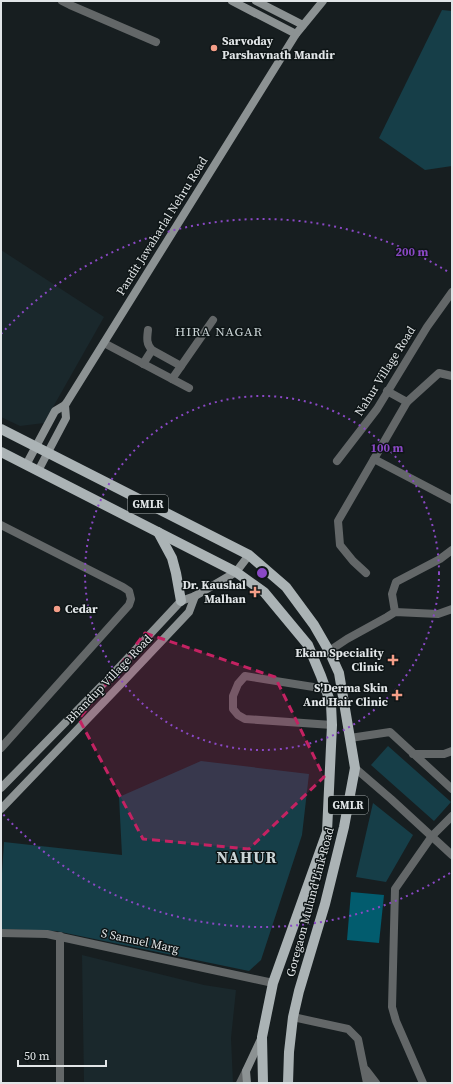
<svg xmlns="http://www.w3.org/2000/svg" width="453" height="1084" viewBox="0 0 453 1084" font-family="'Source Serif 4',serif">
	<style>
		.built { fill: #1a282c }
		.green { fill: #163e48 }
		.water { fill: #025c6e }
		.lines { fill: none; stroke-linecap: round; stroke-linejoin: round }
		.street { stroke: #636768; stroke-width: 8 }
		.secondary { stroke: #8c9293; stroke-width: 8 }
		.primary { stroke: #abb3b5; stroke-width: 10 }
		.marked { fill: #c42262; fill-opacity: 0.2; stroke: #c42262; stroke-width: 3; stroke-dasharray: 8 5; stroke-linejoin: round }
		.ring { fill: none; stroke: #8a48c5; stroke-width: 2; stroke-dasharray: 2 4 }
		.poi-dot { fill: #f49e88; stroke: #0e1516; stroke-width: 1.5 }
		.labels { text-anchor: middle; stroke-width: 3; stroke-linejoin: round; paint-order: stroke }
		.shield { fill: #0e1516; stroke: #a2a7a8; stroke-width: 1 }
		.shield-label { font-size: 11px; font-weight: bold; fill: #e1e5e7 }
		.poi-label { font-size: 12px; font-weight: bold; fill: #e1e5e7; stroke: #0e1516; text-anchor: end }
		.street-label { font-size: 12px; fill: #e1e5e7; stroke: #0e1516 }
		.neighbourhood-label { font-size: 13px; letter-spacing: 1px; fill: #cbd5d7; stroke: #0e1516 }
		.district-label { font-size: 16px; font-weight: bold; letter-spacing: 1px; fill: #cbd5d7; stroke: #0e1516 }
		.centre { fill: #8a48c5; stroke: #0e1516; stroke-width: 2 }
		.ring-label { font-size: 12px; text-anchor: middle; font-weight: bold; fill: #8a48c5; stroke: #0e1516; stroke-width: 3; stroke-linejoin: round; paint-order: stroke }
	</style>
	<rect width="100%" height="100%" fill="#171e20"/>
	<!-- built -->
	<g class="built">
		<polygon points="1,250 104,317 44,423 20,426 1,417"/>
		<polygon points="82,955 204,985 236,990 231,1038 233,1083 84,1083"/>
	</g>
	<!-- green -->
	<g class="green">
		<polygon points="442,10 452,11 452,166 425,170 379,138"/>
		<polygon points="388,746 451,802 434,821 371,765"/>
		<polygon points="201,761 309,774 302,835 261,960 249,971 56,931 1,929 1,889 4,842 122,855 119,797"/>
		<polygon points="373,803 413,835 386,882 356,877"/>
	</g>
	<!-- water -->
	<polygon class="water" points="351,892 384,895 379,943 347,940"/>
	<g class="lines">
		<!-- street -->
		<g class="street">
			<polyline points="62,1 70,5 156,42"/>
			<path d="M148 330C147 338 146 344 152 350L181 366"/>
			<polyline points="104,343 189,388"/>
			<polyline points="143,364 152,350"/>
			<polyline points="172,379 213,320"/>
			<polyline points="387,391 407,402 439,373 452,376"/>
			<polyline points="407,402 374,459 452,500"/>
			<polyline points="337,461 377,409 427,327 452,292"/>
			<polyline points="1,525 123,587 129,591 131,599 129,605 1,748"/>
			<polyline points="366,573 353,561 340,545 338,521 374,459"/>
			<polyline points="395,612 392,594 396,582 440,559 452,550"/>
			<polyline points="329,651 347,639 387,617 395,612 438,614 452,609"/>
			<polyline points="326,689 245,676 238,684 233,696 233,709 238,715 245,719 332,725"/>
			<polyline points="350,738 390,732 452,789"/>
			<polyline points="413,754 444,754 452,751"/>
			<polyline points="355,768 391,799 452,855"/>
			<polyline points="1,933 47,934 273,983"/>
			<polyline points="293,1017 348,1029 358,1039 367,1083"/>
			<polyline points="366,1070 376,1083"/>
			<polyline points="60,1083 60,936"/>
			<polyline points="240,1083 246,1071"/>
			<polyline points="423,1083 396,1021 392,1007 395,889 432,836 452,816"/>
		</g>
		<!-- secondary -->
		<g class="secondary">
			<polyline points="232,1 296,34"/>
			<polyline points="256,1 303,25"/>
			<polyline points="26,465 55,411 65,405"/>
			<polyline points="38,471 66,418 65,405 67,402 296,34 323,1"/>
			<polyline points="1,788 111,676 181,601 195,596 236,572 249,555"/>
			<polyline points="1,809 121,684 189,612 195,596"/>
			<polyline points="247,1083 246,1071 261,1039"/>
		</g>
		<!-- primary -->
		<g class="primary">
			<polyline points="1,429 249,555 286,587 314,625 329,651 339,673 355,768 344,827 325,904 299,991 293,1017 289,1052 288,1083"/>
			<polyline points="1,452 236,572 264,592 308,645 321,676 331,704 332,725 327,832 273,983 262,1037 263,1083"/>
			<polyline points="158,532 172,558 176,573 181,601"/>
		</g>
	</g>
	<!-- marked area -->
	<path class="marked" d="M145 633 275 677 324 777 249 849 143 839 79 719Z"/>
	<!-- distance rings -->
	<g class="ring">
		<circle cx="262" cy="573" r="177"/>
		<path d="M450 873A354 354 0 0 1 1 812M1 334A354 354 0 0 1 450 273"/>
	</g>
	<!-- markers -->
	<g class="poi-dot">
		<circle cx="214" cy="48" r="4"/>
		<path d="M253 586h4v4h4v4h-4v4h-4v-4h-4v-4h4z"/>
		<circle cx="57" cy="609" r="4"/>
		<path d="M391 654h4v4h4v4h-4v4h-4v-4h-4v-4h4z"/>
		<path d="M395 689h4v4h4v4h-4v4h-4v-4h-4v-4h4z"/>
	</g>
	<g class="labels">
		<!-- shield labels -->
		<g class="shield">
			<rect x="128" y="495" width="40" height="18" rx="3"/>
			<rect x="328" y="796" width="40" height="18" rx="3"/>
		</g>
		<g class="shield-label">
			<text x="148" y="508">GMLR</text>
			<text x="348" y="809">GMLR</text>
		</g>
		<!-- poi labels -->
		<g class="poi-label">
			<text x="222" y="45" text-anchor="start">Sarvoday<tspan x="222" dy="14">Parshavnath Mandir</tspan></text>
			<text x="246" y="589">Dr. Kaushal<tspan x="246" dy="14">Malhan</tspan></text>
			<text x="65" y="613" text-anchor="start">Cedar</text>
			<text x="384" y="657">Ekam Speciality<tspan x="384" dy="14">Clinic</tspan></text>
			<text x="388" y="692">S'Derma Skin<tspan x="388" dy="14">And Hair Clinic</tspan></text>
		</g>
		<!-- street labels -->
		<g class="street-label">
			<text transform="translate(162 226) rotate(-58)" y="4">Pandit Jawaharlal Nehru Road</text>
			<text transform="translate(385 371) rotate(-58)" y="4">Nahur Village Road</text>
			<text transform="translate(109 679) rotate(-46)" y="4">Bhandup Village Road</text>
			<text transform="translate(310 902) rotate(-75)" y="4">Goregaon Mulund Link Road</text>
			<text transform="translate(140 941) rotate(12)" y="4">S Samuel Marg</text>
		</g>
		<!-- neighbourhood labels -->
		<g class="neighbourhood-label">
			<text x="219" y="336">HIRA NAGAR</text>
		</g>
		<!-- district labels -->
		<g class="district-label">
			<text x="247" y="863">NAHUR</text>
		</g>
	</g>
	<circle cx="262" cy="573" r="6" class="centre"/>
	<g class="ring-label">
		<text x="412" y="256">200 m</text>
		<text x="387" y="452">100 m</text>
	</g>
	<!-- border -->
	<rect width="453" height="1084" fill="none" stroke="#e1e5e7" stroke-width="4"/>
	<!-- scale -->
	<path d="M18 1060v6h88v-6" fill="none" stroke="#e1e5e7" stroke-width="2"/>
	<text x="24" y="1060" font-size="12" fill="#e1e5e7" stroke="#0e1516" stroke-width="3" paint-order="stroke">50 m</text>
</svg>
